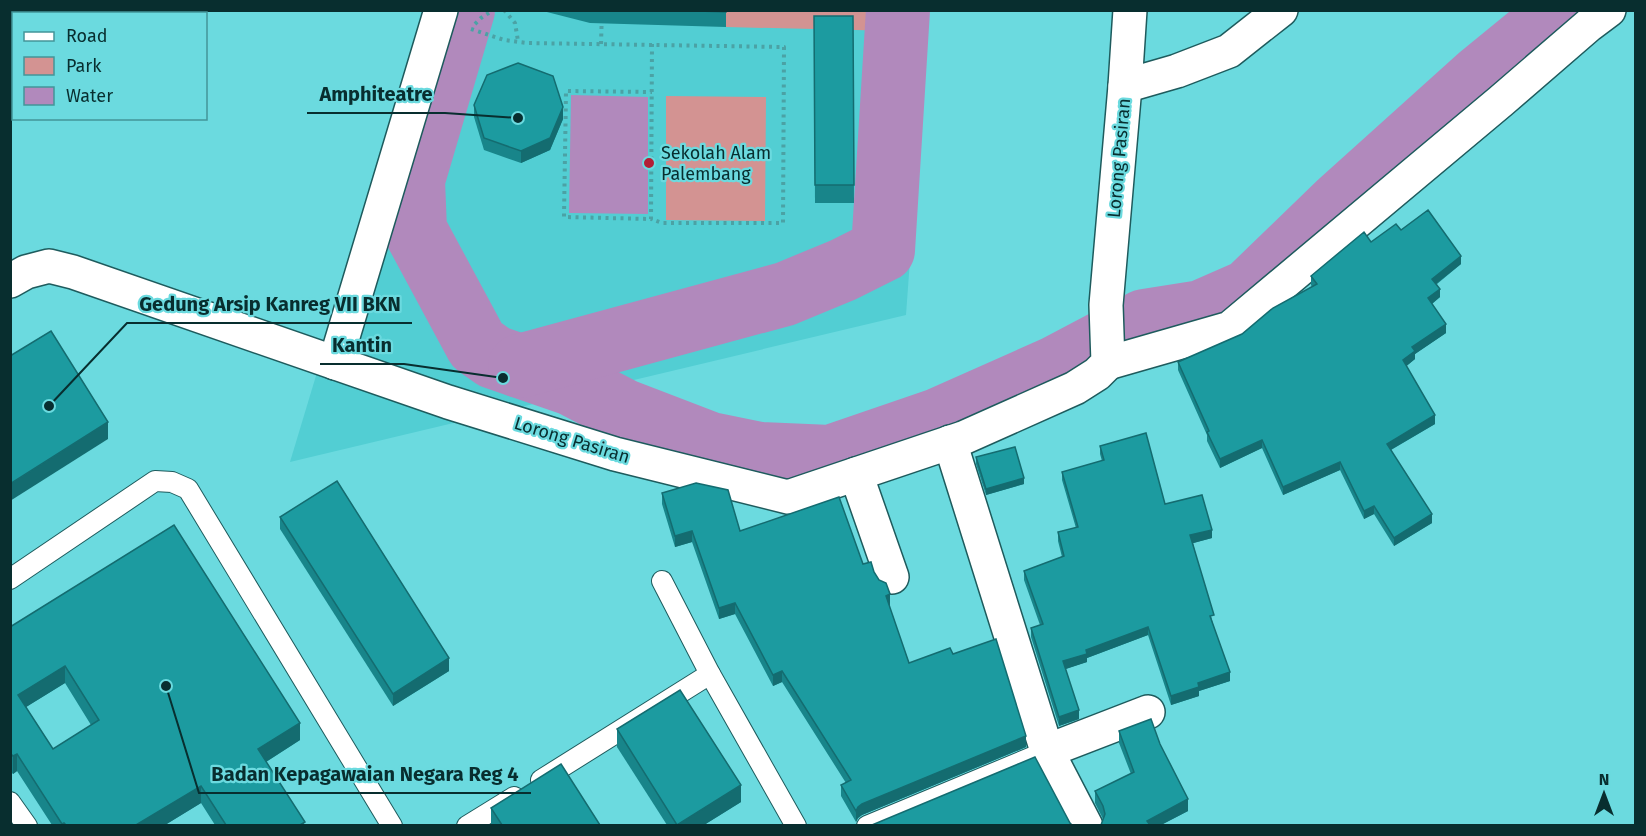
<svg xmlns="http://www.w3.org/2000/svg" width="1646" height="836" viewBox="0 0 1646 836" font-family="'Fira Sans',sans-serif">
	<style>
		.built { fill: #52ced3 }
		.green { fill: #d39392 }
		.water { fill: #b189bc }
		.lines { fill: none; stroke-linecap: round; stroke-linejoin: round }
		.river { stroke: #b189bc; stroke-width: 64 }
		.lane-casing { stroke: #1e5b5d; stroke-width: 22 }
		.street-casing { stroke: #1e5b5d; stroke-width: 36 }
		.path { stroke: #4ba2a5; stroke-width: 4; stroke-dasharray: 3 4.5; stroke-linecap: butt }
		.lane { stroke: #fff; stroke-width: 20 }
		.street { stroke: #fff; stroke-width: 33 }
		.wall { fill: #18858a; fill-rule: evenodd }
		.shaded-wall { fill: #146c70 }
		.building { fill: #1c9ba0; stroke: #146c70; stroke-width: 1.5; fill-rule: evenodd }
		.poi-dot { fill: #b21f36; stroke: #6bdadf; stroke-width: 2 }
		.labels { text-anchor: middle; stroke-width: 4.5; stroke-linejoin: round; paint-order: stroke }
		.poi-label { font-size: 18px; fill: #082e2f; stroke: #6bdadf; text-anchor: start }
		.street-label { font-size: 18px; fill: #082e2f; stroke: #6bdadf }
		.leader { fill: none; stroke: #082e2f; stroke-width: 2 }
		.callout-dot { fill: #082e2f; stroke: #6bdadf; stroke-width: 2 }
		.callout-label { font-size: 20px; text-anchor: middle; font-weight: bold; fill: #082e2f; stroke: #6bdadf; stroke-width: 4.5; stroke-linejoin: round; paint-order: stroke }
	</style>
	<rect width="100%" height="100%" fill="#6bdadf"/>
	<!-- built -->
	<polygon class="built" points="426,11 928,11 906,315 290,462"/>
	<!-- green -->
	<g class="green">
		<polygon points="726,11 898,11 897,31 726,27"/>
		<polygon points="666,96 766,97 765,221 666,220"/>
	</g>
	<!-- water -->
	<polygon class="water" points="571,95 648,97 648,214 569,213"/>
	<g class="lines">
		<!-- river -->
		<g class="river">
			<polyline points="463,10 413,180 415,230 477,345 494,357 572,384 624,411 710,444 760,454 830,457 938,420 1055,368 1144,321 1201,312 1249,291 1340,203 1480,77 1562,10"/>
			<polyline points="520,366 785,294 843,270 883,250 898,10"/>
		</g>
		<!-- lane casing -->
		<g class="lane-casing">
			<g id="lane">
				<polyline points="10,579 155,481 172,482 188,489 392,826"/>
				<polyline points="662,581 710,674 796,826"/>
				<polyline points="541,780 710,674"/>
				<polyline points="10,802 27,826"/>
				<polyline points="467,826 514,797"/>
				<polyline points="867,826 1047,751"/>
			</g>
		</g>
		<!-- street casing -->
		<g class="street-casing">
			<g id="street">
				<polyline points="1125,86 1177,71 1229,51 1281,10"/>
				<polyline points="10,281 26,272 49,266 73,272 448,402 615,454 788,497 963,438 1075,388 1097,374 1108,363 1106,305 1125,86 1130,10"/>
				<polyline points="335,363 441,10"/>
				<polyline points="1108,363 1230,328 1501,101 1589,25 1609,10"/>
				<polyline points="950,442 1047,751 1086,826"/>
				<polyline points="856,474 892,577"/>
				<polyline points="1047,751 1148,712"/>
			</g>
		</g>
		<!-- path -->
		<g class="path">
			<polyline points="504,10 515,23 518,41"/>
			<polyline points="475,24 481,18 493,10"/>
			<polyline points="471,29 504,40 527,43 784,47 783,223 662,223 651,219"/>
			<polyline points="601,44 602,10"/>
			<polyline points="652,44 651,219 564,217 566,91 652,92"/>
		</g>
		<!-- lane -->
		<use href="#lane" class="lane"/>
		<!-- street -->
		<use href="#street" class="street"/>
	</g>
	<!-- wall -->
	<g class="wall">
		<polygon points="539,10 726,10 726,27 590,23"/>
		<polygon points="814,16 853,16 854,203 815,203"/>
		<polygon points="474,105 563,119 550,150 521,163 484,150 474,117"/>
		<polygon points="1401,230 1461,264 1437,284 1440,297 1432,304 1446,333 1415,354 1415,359 1406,366 1435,424 1391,450 1432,523 1394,546 1374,514 1364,519 1340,470 1283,495 1262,448 1220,468 1207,441 1207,435 1178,370 1178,362 1242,334 1312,287 1311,285 1311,276 1371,242"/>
		<polygon points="1100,446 1165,504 1212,538 1193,543 1213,624 1230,681 1199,691 1199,696 1171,705 1148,635 1087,658 1087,662 1065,669 1079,719 1059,726 1031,637 1031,628 1040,625 1024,580 1024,571 1062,557 1058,541 1058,532 1076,528 1062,480 1062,472 1102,461 1100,454"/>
		<polygon points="976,457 1024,484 986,495 976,464"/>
		<polygon points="662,493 740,531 863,564 874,572 890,605 889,606 909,663 953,654 1026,747 862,815 858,818 856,822 841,796 841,785 846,783 782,682 773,686 735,614 719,619 692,542 675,547 662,504"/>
		<polygon points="280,517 449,671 393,706 280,529"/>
		<path d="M10 627 300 740 266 762 305 825H215L201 803 165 825H52L17 771 13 774 10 771ZM65 683 91 725 53 749 26 707Z"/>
		<polygon points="617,729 741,802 704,825 667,825 617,747"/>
		<polygon points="1119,731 1160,744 1188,811 1161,825 1101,825 1103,819 1095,803 1095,791 1131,774 1119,743"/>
		<polygon points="491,808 600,825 491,825"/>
	</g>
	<!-- shaded-wall -->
	<g class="shaded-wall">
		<polygon points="563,107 563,119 550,150 521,163 521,151"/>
		<polygon points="1461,256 1461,264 1432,287 1432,279"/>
		<polygon points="1440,289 1440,297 1428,307 1428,298"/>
		<polygon points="1446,324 1446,333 1415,354 1415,359 1403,369 1403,360 1412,347"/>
		<polygon points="1435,415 1435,424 1387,452 1387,444"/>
		<polygon points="108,422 108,439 10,501 10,484"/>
		<polygon points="1262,440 1262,448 1220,468 1220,459"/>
		<polygon points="1340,462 1340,470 1283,495 1283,487"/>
		<polygon points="1024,478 1024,484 986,495 986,489"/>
		<polygon points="1374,506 1374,514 1364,519 1364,511"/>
		<polygon points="1432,514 1432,523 1394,546 1394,538"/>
		<polygon points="1212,530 1212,538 1190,544 1190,535"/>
		<polygon points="692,531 692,542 675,547 675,536"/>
		<polygon points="890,594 890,605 886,607 886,596"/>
		<polygon points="735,603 735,614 719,619 719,608"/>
		<polygon points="1148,627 1148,635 1087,658 1087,662 1063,670 1063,661 1086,650"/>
		<polygon points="449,658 449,671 393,706 393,694"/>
		<polygon points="65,666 65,683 18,712 18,695"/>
		<polygon points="782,671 782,682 773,686 773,675"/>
		<polygon points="1230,672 1230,681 1199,691 1199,696 1171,705 1171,696 1198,683"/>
		<polygon points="1079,710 1079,719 1059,726 1059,717"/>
		<polygon points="300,723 300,740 258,767 258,749"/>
		<polygon points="1026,736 1026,747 862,815 858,818 856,822 856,811 858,807 862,804"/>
		<polygon points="17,754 17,771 13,774 13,756"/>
		<polygon points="741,785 741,802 704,825 677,825"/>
		<polygon points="201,786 201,803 165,825 136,825"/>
		<polygon points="1188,799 1188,811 1161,825 1147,825 1147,821"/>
	</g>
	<!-- building -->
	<g class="building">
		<polygon points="668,10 726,10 726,12"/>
		<polygon points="814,16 853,16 854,185 815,185"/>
		<polygon points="518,63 553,76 563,107 550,138 521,151 484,138 474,105 487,75"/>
		<polygon points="1428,210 1461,256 1432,279 1440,289 1428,298 1446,324 1412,347 1415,351 1403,360 1435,415 1387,444 1432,514 1394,538 1374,506 1364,511 1340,462 1283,487 1262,440 1220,459 1207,432 1209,431 1178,362 1242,334 1273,308 1317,284 1311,276 1364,232 1371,242 1396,224 1401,230"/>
		<polygon points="51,331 108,422 10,484 10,356"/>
		<polygon points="1146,433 1165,504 1202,495 1212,530 1190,535 1214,615 1210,616 1230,672 1198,683 1199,687 1171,696 1148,627 1086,650 1087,654 1063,661 1079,710 1059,717 1031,628 1043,624 1024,571 1064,556 1058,532 1078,527 1062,472 1104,460 1100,446"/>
		<polygon points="1015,447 1024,478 986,489 976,457"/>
		<polygon points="337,481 449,658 393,694 280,517"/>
		<polygon points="696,483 728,490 740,531 839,497 863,564 871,562 874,572 879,580 886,583 890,594 886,596 909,663 950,648 953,654 996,639 1026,736 862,804 858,807 856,811 841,785 851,780 782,671 773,675 735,603 719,608 692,531 675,536 662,493"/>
		<path d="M174 525 300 723 258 749 305 822 300 825H226L201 786 136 825H66L64 823 62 824 17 754 13 756 10 753V627ZM65 666 99 720 53 749 18 695Z"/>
		<polygon points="680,690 741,785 677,825 617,729"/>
		<polygon points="1151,719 1160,744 1188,799 1147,821 1150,825 1101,825 1105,814 1103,806 1095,791 1134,772 1119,731"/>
		<polygon points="1035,757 1070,823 1072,825 868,825 872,825"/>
		<polygon points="561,764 600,825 502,825 491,808"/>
	</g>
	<!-- markers -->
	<circle class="poi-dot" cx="649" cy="163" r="6"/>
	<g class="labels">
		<!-- poi labels -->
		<g class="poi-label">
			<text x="661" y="159">Sekolah Alam<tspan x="661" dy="21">Palembang</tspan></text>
		</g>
		<!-- street labels -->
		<g class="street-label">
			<text transform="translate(1119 158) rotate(-85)" y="6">Lorong Pasiran</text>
			<text transform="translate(572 440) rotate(17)" y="6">Lorong Pasiran</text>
		</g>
	</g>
	<!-- callouts -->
	<path class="leader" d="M518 118L445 113H307M49 406L127 323H412M503 378L404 364H320M166 686L199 793H531"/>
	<g class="callout-dot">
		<circle cx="518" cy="118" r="6"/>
		<circle cx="49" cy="406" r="6"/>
		<circle cx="503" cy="378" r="6"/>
		<circle cx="166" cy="686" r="6"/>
	</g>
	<g class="callout-label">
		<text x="376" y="101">Amphiteatre</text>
		<text x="270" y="311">Gedung Arsip Kanreg VII BKN</text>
		<text x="362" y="352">Kantin</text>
		<text x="365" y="781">Badan Kepagawaian Negara Reg 4</text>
	</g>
	<!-- border -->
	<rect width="1646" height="836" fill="none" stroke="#082e2f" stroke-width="24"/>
	<!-- legend -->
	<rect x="12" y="12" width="195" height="108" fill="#6bdadf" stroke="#439599" stroke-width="1.5"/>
	<rect x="24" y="32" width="30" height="9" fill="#ffffff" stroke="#439599" stroke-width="1.5"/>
	<text x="66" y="42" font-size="18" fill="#082e2f">Road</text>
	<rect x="24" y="57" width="30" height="18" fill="#d39392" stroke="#439599" stroke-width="1.5"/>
	<text x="66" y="72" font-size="18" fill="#082e2f">Park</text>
	<rect x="24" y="87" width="30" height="18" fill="#b189bc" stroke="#439599" stroke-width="1.5"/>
	<text x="66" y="102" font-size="18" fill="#082e2f">Water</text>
	<!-- north arrow -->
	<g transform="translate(1604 794)" stroke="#6bdadf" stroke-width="4.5" paint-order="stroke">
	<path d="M0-4.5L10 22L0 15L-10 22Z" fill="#082e2f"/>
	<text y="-9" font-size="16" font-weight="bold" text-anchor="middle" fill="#082e2f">N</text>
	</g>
</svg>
